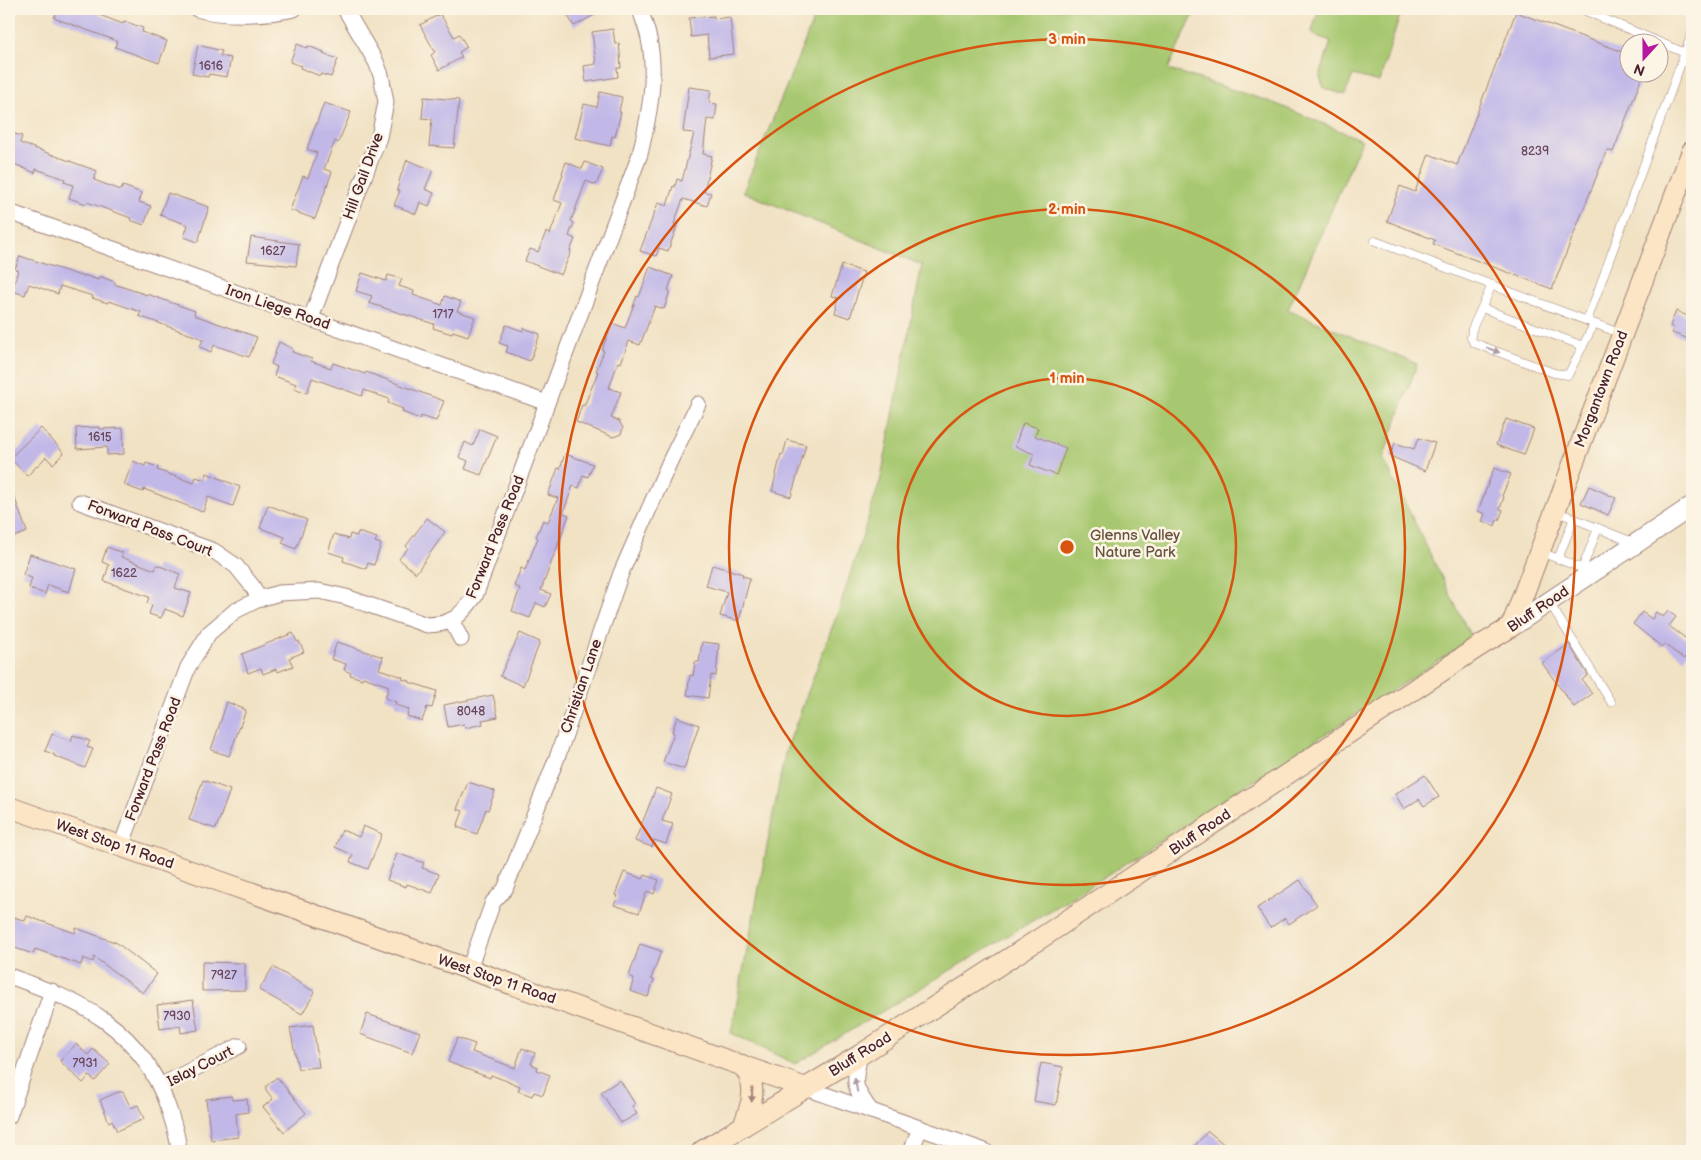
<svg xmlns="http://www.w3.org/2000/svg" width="1701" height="1160" viewBox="0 0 1701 1160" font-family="'Balsamiq Sans',sans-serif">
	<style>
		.green { fill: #a7c870; stroke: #78744e }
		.building { fill: #c1b8e8 }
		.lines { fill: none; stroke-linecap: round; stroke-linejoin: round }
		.service-casing { stroke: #9e8078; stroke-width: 9 }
		.minor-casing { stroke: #9e8078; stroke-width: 17 }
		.tertiary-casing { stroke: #9e8078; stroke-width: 21 }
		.secondary-casing { stroke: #9e8078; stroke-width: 22 }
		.service { stroke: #fff; stroke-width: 8 }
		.minor { stroke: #fff; stroke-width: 15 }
		.tertiary { stroke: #fff; stroke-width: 19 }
		.secondary { stroke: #fce5c4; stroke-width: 20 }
		.oneway { fill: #ae9aa0 }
		.oneway2 { fill: #a38278 }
		.ring { fill: none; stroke: #d8530f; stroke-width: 2.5 }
		.labels { text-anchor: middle; stroke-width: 5; stroke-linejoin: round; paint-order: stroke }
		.number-label { font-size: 12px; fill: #68455a }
		.street-label { font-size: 15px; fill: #4a1f2b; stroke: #fcf5e5 }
		.park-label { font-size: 15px; fill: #665240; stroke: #fcf5e5 }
		.centre { fill: #d8530f; stroke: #fcf5e5; stroke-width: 2.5 }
		.ring-label { font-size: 15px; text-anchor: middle; font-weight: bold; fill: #d8530f; stroke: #fcf5e5; stroke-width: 5; stroke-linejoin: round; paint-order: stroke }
	</style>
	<rect width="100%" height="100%" fill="#fcf5e5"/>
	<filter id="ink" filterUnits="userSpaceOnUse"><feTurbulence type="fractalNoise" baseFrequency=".02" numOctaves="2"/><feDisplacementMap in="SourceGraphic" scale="10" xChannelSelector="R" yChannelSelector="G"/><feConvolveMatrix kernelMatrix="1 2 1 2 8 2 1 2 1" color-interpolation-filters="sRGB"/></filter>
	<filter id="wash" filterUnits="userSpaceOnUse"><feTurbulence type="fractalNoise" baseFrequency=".0096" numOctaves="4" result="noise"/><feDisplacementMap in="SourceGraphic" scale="20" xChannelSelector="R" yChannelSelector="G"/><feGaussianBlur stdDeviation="1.12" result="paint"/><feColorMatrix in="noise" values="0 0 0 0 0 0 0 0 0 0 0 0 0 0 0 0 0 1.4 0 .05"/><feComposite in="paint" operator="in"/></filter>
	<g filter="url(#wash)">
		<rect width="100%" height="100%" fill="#f1e2c4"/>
		<!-- green -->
		<g class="green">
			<polygon points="818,9 1196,9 1168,69 1274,103 1362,140 1288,310 1417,364 1383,458 1472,639 1105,877 795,1064 731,1033 785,753 839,609 881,478 922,265 743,192"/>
			<polygon points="1319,9 1402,9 1379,82 1353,75 1345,95 1324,88 1320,77 1331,41 1313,35 1312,31"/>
		</g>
		<g id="blocks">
			<!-- building -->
			<g class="building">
				<polygon points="57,9 90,9 89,11 123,24 124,21 143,28 142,32 167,41 159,63 115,47 117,41 54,18"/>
				<polygon points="574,9 605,9 574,26 566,13"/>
				<polygon points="1516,12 1623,52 1621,56 1628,59 1628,72 1644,72 1613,152 1607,150 1552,289 1433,244 1435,240 1387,221 1400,186 1415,192 1429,154 1457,165"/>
				<polygon points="440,14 454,37 459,34 467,47 459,52 462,57 439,70 431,55 435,52 420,25"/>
				<polygon points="714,16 714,19 730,17 734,54 709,57 707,35 691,37 689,18"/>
				<polygon points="613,29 615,44 619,43 620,53 621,68 617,68 618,77 586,82 584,66 596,64 592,32"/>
				<polygon points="297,44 307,48 308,46 324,52 323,54 338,59 331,77 321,74 320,76 300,68 301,66 290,62"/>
				<polygon points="198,45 222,51 220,56 231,58 227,77 209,74 208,77 192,74"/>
				<polygon points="689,87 711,90 709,103 717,104 715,120 707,119 703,154 712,156 704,192 711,193 707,206 683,199 674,224 677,226 668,251 659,248 656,256 640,251 658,203 667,206 673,186 675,187 677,179 682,181 694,133 683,132"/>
				<polygon points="600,92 622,97 619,112 621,112 615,137 612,136 610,146 575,138 584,104 597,107"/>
				<polygon points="424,97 459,100 454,148 429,146 432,119 422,118"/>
				<polygon points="324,103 351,112 338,143 335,141 324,169 332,172 315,219 290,210 303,176 308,178 317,153 307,149"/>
				<polygon points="11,133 22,136 20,143 97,171 94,180 121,190 123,186 142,193 139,202 151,206 144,225 130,220 131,218 87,202 86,204 69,198 73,185 64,182 65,179 36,169 35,173 12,163 9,169 9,139"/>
				<polygon points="407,160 433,170 425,189 434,193 429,206 420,202 416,214 394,205 400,191 397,190 400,178"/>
				<polygon points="566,162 582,169 585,162 603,169 596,185 586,181 571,221 574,223 569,236 575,239 570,251 571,252 561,275 525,261 530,249 538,252 546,232 550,234 562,203 554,200 563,174 562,173"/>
				<polygon points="168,193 209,207 198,242 184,237 188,225 160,215"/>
				<polygon points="251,237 299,244 296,266 247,261"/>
				<polygon points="20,256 84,277 84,275 98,280 99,276 115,282 114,284 147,295 147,294 195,311 194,315 257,337 249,357 214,345 211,352 200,347 203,339 139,316 141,312 109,301 108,303 92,298 93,296 60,286 58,294 29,284 25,295 12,291 18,270 15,269"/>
				<polygon points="842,265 864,272 850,318 835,313 839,298 832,296"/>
				<polygon points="650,267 673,276 668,290 670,291 664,309 655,306 640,345 629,341 621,363 618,362 609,388 621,392 611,418 619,421 623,428 621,434 613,437 576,422 582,405 584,406 598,372 596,371 604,351 602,350 612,323 625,328 637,296 639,297"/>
				<polygon points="362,273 386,281 388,275 402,279 399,286 414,291 413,295 442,305 445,296 461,302 457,311 475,317 468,336 453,331 452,334 433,328 434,324 369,303 372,296 356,291"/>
				<polygon points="1676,311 1692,318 1692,340 1672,333 1674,328 1670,326"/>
				<polygon points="506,325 523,331 524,328 540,334 530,361 506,352 508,346 499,343"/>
				<polygon points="279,342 293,349 292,352 312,359 311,361 331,368 333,363 365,374 366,372 444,401 436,421 421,416 420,419 402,412 403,409 388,403 389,399 364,390 362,396 312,378 307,393 294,388 296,384 274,376 277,367 271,364"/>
				<polygon points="1506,419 1534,429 1524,455 1496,445"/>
				<polygon points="1023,423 1038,428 1035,436 1066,448 1056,475 1030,465 1034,454 1015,446"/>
				<polygon points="100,427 100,429 123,428 124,454 107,455 107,447 77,449 76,428"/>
				<polygon points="41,428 64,453 53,464 46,457 27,476 10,458"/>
				<polygon points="480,429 497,436 481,475 465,469 468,461 459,457 465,442 473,446"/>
				<polygon points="1419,438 1435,443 1425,471 1390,456 1395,443 1414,449"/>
				<polygon points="787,440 806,445 791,497 772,491 781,454 783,455"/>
				<polygon points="565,454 593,464 588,477 583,475 579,488 573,486 563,513 569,515 541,590 551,594 545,607 536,603 530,618 512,611 520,588 514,586 521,568 525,570 538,538 536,537 543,520 548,522 558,498 548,495 558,468 560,469"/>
				<polygon points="133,461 145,466 146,463 158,467 157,470 194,483 196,477 205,480 207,473 240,487 233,506 208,497 203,512 144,489 143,492 124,485"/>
				<polygon points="1494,468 1511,474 1502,496 1504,497 1500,509 1503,510 1499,520 1497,520 1495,526 1482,521 1485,514 1478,511"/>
				<polygon points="9,485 10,485 27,532 9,539"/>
				<polygon points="1589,486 1616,498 1608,515 1581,503"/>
				<polygon points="268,505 307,520 296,549 282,543 285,537 260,528"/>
				<polygon points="427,518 445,532 416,573 399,559 408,548 406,546"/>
				<polygon points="358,532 377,538 375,542 381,544 374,565 368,563 366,569 343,561 344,557 328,552 334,534 349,539 350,534 357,536"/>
				<polygon points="107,547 123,553 121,557 155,570 157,565 180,574 175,588 191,593 183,616 165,609 161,618 149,614 152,605 147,603 149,597 104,581 109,565 102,562"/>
				<polygon points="30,554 76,569 69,592 48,585 45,594 29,588 32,578 23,575"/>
				<polygon points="712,565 743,574 742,576 750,578 739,621 720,616 727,592 706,586"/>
				<polygon points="1668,611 1676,617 1669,626 1692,643 1692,647 1684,659 1664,644 1662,647 1633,624 1642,612 1652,619 1656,612 1663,617"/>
				<polygon points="293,633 297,642 299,641 304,652 289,658 293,666 278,672 276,669 263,674 261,668 248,673 242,654"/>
				<polygon points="520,633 540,642 523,686 500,676"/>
				<polygon points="337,642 383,657 379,669 403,677 402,679 410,681 409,682 437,691 432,708 427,707 422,721 407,716 409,709 395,705 396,702 385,698 389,686 363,677 362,679 350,675 351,673 344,670 346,664 331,659"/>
				<polygon points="702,642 719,644 716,676 711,675 708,698 687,695 690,675 693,676 695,662 699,662"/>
				<polygon points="1569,644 1588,675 1582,680 1592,694 1574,707 1542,663"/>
				<polygon points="493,695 498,717 482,720 483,724 465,728 464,724 448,727 444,705"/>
				<polygon points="227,702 246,710 229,756 211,750"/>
				<polygon points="677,717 699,725 684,769 663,762 674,733 672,732"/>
				<polygon points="52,734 71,741 73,735 90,741 87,747 93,749 85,768 54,756 55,755 45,751"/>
				<polygon points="1425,775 1439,797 1424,806 1419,799 1404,809 1395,794"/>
				<polygon points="203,780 230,790 216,829 189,820"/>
				<polygon points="468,782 495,791 488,810 486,809 477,834 457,827 463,811 457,809"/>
				<polygon points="656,788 672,794 662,821 673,824 666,844 654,840 652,847 635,841"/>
				<polygon points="363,826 382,834 368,869 350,862 353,855 335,847 342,830 359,837"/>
				<polygon points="397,853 424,863 422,868 439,874 432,893 407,884 406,887 387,880"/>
				<polygon points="624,872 643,879 645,875 659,880 654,894 647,891 639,913 614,905 618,896 615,895"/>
				<polygon points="1300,880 1317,905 1289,924 1285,918 1270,928 1257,908"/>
				<polygon points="9,915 25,921 27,916 75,933 76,928 117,943 157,974 143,993 94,957 93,962 83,958 81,965 35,949 33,954 9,946"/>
				<polygon points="640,944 661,951 651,979 654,980 648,997 630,991 634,978 629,976"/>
				<polygon points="202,962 245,963 245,990 202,991"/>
				<polygon points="273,967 315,992 302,1014 259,990"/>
				<polygon points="193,1000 198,1030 181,1033 180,1026 160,1029 157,1005"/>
				<polygon points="367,1014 420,1032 412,1053 360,1034"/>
				<polygon points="313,1025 319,1067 298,1069 290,1028"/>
				<polygon points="457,1038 475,1044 472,1052 515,1068 522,1048 535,1053 531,1064 538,1067 537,1070 550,1075 543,1095 534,1092 532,1096 518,1091 520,1086 491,1075 490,1078 448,1062"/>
				<polygon points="76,1044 88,1055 93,1049 110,1064 95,1081 89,1076 83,1083 60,1061"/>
				<polygon points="1041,1063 1063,1067 1056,1105 1034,1101"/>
				<polygon points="277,1077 306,1113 284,1132 263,1107 273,1099 266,1090 266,1086"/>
				<polygon points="620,1080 635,1104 632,1106 637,1114 621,1123 601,1092"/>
				<polygon points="118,1092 123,1092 131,1108 138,1105 144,1119 117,1131 112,1120 109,1122 100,1100"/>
				<polygon points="232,1096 232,1100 247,1099 248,1112 236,1114 238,1137 211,1140 206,1099"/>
				<polygon points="1208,1131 1232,1151 1190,1151"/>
			</g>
		</g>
	</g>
	<g filter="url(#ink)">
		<use href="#blocks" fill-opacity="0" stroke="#9e8078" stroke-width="1"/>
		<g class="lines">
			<!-- service casing -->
			<g class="service-casing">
				<g id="service">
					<polyline points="1581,9 1692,56"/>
					<polyline points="1375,241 1622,334"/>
					<polyline points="1492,285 1472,329 1471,338 1474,343 1554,373 1568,375 1594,324"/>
					<polyline points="1482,308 1583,346"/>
					<polyline points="1587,321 1692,33"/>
					<polyline points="1555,511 1635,543"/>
					<polyline points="1541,552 1591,572"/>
					<polyline points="1558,559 1574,518"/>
					<polyline points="1582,569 1598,528"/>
					<polyline points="1549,602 1611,702"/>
				</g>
			</g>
			<!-- minor casing -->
			<g class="minor-casing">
				<g id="minor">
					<path d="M197 9C222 17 269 15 294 9"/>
					<polyline points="9,212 547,403"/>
					<polyline points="311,318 379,137 386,102 381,75 376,62 345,9"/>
					<polyline points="80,502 214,551 236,566 253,587 259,599"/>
					<polyline points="451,620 461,639"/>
					<path d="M121 846 188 667 209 633 235 611 259 599 279 593 319 591 346 597 427 625C454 624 459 617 475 596L640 154C649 116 657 78 649 39 647 29 643 19 640 9"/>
					<polyline points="469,969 493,902 505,889 558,755 621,573 670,461 698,404"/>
					<path d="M9 976C83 1002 140 1027 168 1107 173 1122 178 1135 179 1151"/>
					<path d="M860 1055C853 1084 853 1087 871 1111"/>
					<polyline points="160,1086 239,1046"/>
					<polyline points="806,1088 985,1151"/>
					<polyline points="9,1116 52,991"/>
					<polyline points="911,1151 920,1128"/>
				</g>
			</g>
			<!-- tertiary casing -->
			<g class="tertiary-casing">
				<polyline id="tertiary" points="1511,627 1692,506"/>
			</g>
			<!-- secondary casing -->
			<g class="secondary-casing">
				<g id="secondary">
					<polyline points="9,807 806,1088"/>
					<path d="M742 1065C759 1085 752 1104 743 1126"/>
					<polyline points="702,1151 860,1055 1047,934 1478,647 1511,627 1692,151"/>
				</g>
			</g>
			<!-- service -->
			<use href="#service" class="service"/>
			<!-- minor -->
			<use href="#minor" class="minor"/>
			<!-- tertiary -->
			<use href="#tertiary" class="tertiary"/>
			<!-- secondary -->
			<use href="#secondary" class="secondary"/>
		</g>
		<!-- one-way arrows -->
		<defs><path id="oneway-solid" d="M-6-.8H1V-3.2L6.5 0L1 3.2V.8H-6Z" transform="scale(1.25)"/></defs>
		<g class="oneway">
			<use href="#oneway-solid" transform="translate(1493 350) rotate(21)"/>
			<use href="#oneway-solid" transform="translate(856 1085) rotate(-101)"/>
		</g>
		<use class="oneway2" href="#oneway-solid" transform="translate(752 1095) rotate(93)"/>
	</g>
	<!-- distance rings -->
	<g class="ring">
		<circle cx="1067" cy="547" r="169"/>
		<circle cx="1067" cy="547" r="338"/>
		<circle cx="1067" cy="547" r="508"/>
	</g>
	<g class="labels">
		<!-- number labels -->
		<g class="number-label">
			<text x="211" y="70">1616</text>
			<text x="1535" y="155">8239</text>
			<text x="273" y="255">1627</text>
			<text x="443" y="318">1717</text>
			<text x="100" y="441">1615</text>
			<text x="124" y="577">1622</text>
			<text x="471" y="715">8048</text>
			<text x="224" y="979">7927</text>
			<text x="177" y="1020">7930</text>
			<text x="85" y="1067">7931</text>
		</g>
		<!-- street labels -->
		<g class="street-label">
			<text transform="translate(363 176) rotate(-70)" y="5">Hill Gail Drive</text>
			<text transform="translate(278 307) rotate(19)" y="5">Iron Liege Road</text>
			<text transform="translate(1601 389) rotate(-69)" y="5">Morgantown Road</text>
			<text transform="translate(150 528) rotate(21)" y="5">Forward Pass Court</text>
			<text transform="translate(495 537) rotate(-68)" y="5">Forward Pass Road</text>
			<text transform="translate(1538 609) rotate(-34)" y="5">Bluff Road</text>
			<text transform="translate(581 686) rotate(-71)" y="5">Christian Lane</text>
			<text transform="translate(153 759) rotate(-69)" y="5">Forward Pass Road</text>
			<text transform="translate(1200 832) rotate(-34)" y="5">Bluff Road</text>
			<text transform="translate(115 844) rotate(19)" y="5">West Stop 11 Road</text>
			<text transform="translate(497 979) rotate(19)" y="5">West Stop 11 Road</text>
			<text transform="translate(860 1054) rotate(-32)" y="5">Bluff Road</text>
			<text transform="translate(200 1066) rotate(-27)" y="5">Islay Court</text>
		</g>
		<!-- park labels -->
		<g class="park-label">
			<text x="1135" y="540">Glenns Valley<tspan x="1135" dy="17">Nature Park</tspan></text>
		</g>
	</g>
	<circle cx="1067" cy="547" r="8" class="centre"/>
	<g class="ring-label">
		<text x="1067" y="44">3 min</text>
		<text x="1067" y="214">2 min</text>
		<text x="1067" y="383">1 min</text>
	</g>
	<!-- margin -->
	<rect width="1701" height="1160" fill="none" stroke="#fcf5e5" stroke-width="30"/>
	<!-- north arrow -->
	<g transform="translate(1644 58) rotate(201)"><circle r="24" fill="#fcf5e5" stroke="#b59f9b"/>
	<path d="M0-4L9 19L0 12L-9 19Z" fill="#b5179e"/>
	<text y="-8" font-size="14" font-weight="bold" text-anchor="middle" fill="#4a1f2b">N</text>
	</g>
</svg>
